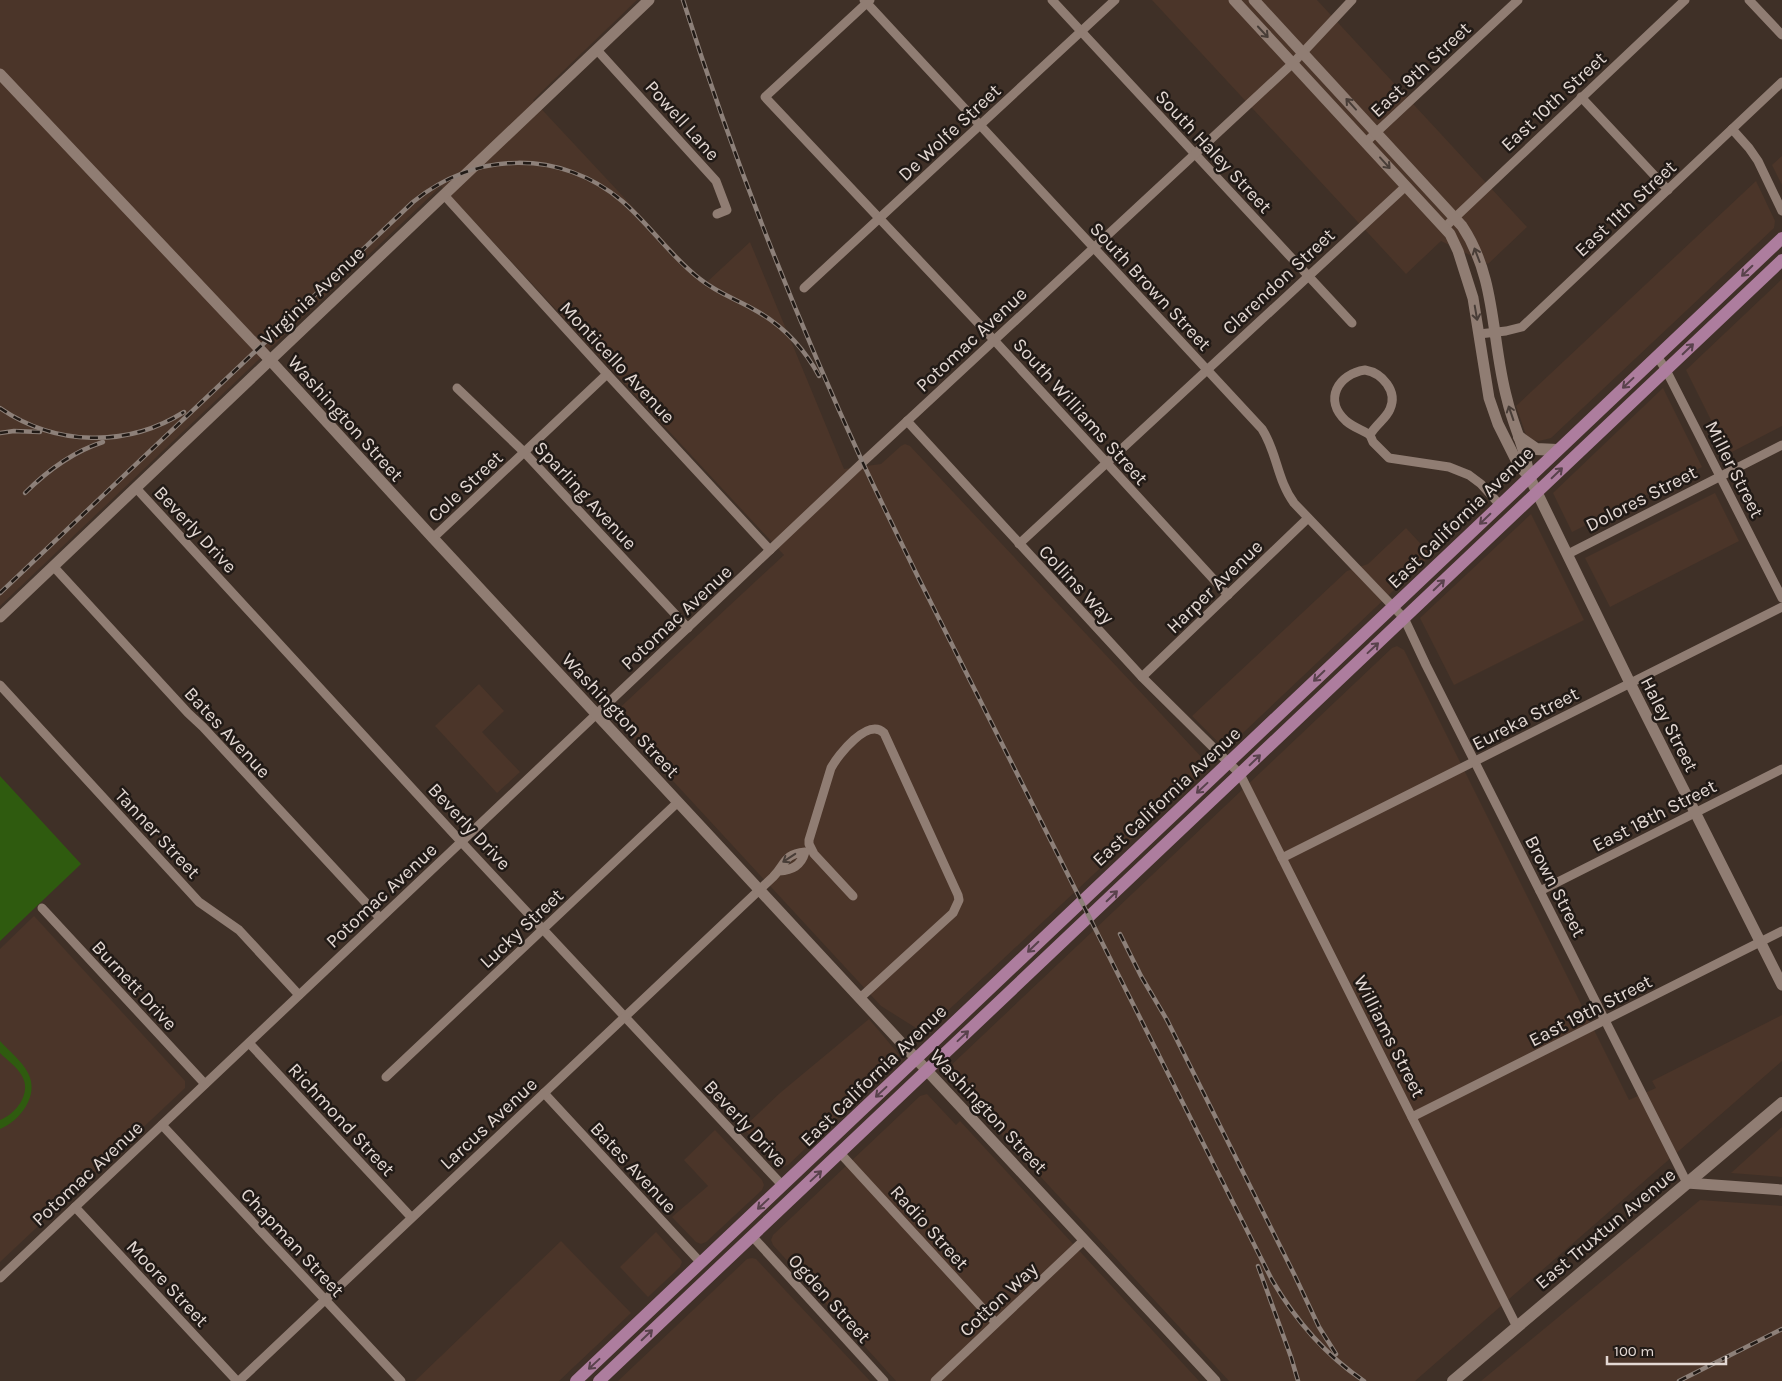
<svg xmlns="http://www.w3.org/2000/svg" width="1782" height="1381" viewBox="0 0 1782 1381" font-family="Karla,sans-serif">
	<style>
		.built { fill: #4b3529 }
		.green { fill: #2f5b0f }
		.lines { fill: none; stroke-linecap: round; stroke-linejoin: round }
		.minor { stroke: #907d73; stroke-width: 9 }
		.tertiary { stroke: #907d73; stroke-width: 11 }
		.secondary { stroke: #907d73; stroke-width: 12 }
		.primary { stroke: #ad7d9e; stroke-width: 12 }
		.rail-casing { stroke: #8d8079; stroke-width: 4.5 }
		.rail { stroke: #211a16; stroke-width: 2.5; stroke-dasharray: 8; stroke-linecap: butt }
		.oneway { stroke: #483d37 }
		.oneway2 { stroke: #59424c }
		.labels { text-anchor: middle; stroke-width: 5; stroke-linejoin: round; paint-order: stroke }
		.street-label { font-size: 19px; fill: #e3d8d3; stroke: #211a16 }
	</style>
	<rect width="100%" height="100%" fill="#3f3027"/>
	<!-- built -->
	<g class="built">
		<polygon points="0,0 637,0 533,100 687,265 707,282 750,242 844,469 881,464 901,446 905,444 910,446 1207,763 1205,770 924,1033 881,1006 612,715 784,555 441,186 0,606"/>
		<polygon points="1152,0 1317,0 1527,227 1488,264 1441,241 1406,274"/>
		<polygon points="1782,156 1782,185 1772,165"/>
		<polygon points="1756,181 1775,221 1774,228 1551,438 1539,441 1533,440 1526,435 1516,406"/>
		<polygon points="1782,279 1782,426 1728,454 1686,370"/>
		<polygon points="1663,388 1702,467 1572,532 1553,493"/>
		<polygon points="1715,493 1739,541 1610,607 1585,558"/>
		<polygon points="1531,514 1584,620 1454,685 1420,618"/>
		<polygon points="1406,528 1431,555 1228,747 1221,745 1192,716 1347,571 1368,564"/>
		<polygon points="1397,646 1404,650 1629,1100 1656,1088 1652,1081 1782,1015 1782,1061 1415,1381 1229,1381 944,1072 1392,648"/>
		<polygon points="479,684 504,711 482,732 520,772 497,793 435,726"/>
		<polygon points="34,916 185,1081 185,1088 0,1262 0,949"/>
		<polygon points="869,1019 896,1051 899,1055 898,1060 788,1165 783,1167 778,1165 743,1128 780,1093"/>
		<polygon points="927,1094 956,1125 960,1121 1199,1381 896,1381 773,1245 771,1240 773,1235 920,1096"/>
		<polygon points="1782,1127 1782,1177 1731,1173"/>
		<polygon points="715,1130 762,1180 764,1185 762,1190 706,1242 701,1244 696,1242 672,1217 708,1186 684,1160"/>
		<polygon points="1700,1200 1782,1206 1782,1381 1481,1381"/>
		<polygon points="656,1232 681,1260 682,1262 680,1267 648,1297 620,1267"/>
		<polygon points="561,1241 631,1313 559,1381 415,1381"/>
		<polygon points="752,1258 756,1259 870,1381 618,1381 747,1259"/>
	</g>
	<!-- green -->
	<g class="green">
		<polygon points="0,776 81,864 0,941"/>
		<path d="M0 1041C9 1051 22 1061 28 1073 40 1095 20 1121 0 1129V1120C16 1114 32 1093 22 1076 17 1067 7 1060 0 1053Z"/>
	</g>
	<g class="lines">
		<!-- minor -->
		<g class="minor">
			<path d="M864 0 1262 429C1277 452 1277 480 1294 503L1404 618 1426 665 1687 1183"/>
			<polyline points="870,0 765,97 994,340 1228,595"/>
			<polyline points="1052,0 1352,323"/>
			<polyline points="1749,0 1782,35"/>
			<polyline points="597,50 716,181 727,210 717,214"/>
			<polyline points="1581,97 1668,190"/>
			<polyline points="1732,129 1749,148 1758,161 1782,211"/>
			<polyline points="1366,142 1518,0"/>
			<polyline points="444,195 607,374 770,550"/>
			<polyline points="1445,227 1685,0"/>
			<polyline points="804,288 1115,0"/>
			<polyline points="1479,334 1506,331 1522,327 1782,82"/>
			<polyline points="1657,356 1666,370 1782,598"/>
			<path d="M1365 370C1382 373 1398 391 1390 409 1386 419 1375 425 1370 435 1362 430 1353 427 1346 421 1323 400 1338 374 1365 370Z"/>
			<polyline points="457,388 524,452 688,628"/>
			<polyline points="907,421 1142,677 1240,774 1517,1327"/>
			<polyline points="1370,435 1373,442 1389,458 1449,467 1469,475 1481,484 1500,505"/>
			<polyline points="136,488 453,833 783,1186"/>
			<polyline points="433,538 607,374"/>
			<polyline points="1019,544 1406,186"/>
			<polyline points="1568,554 1782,445"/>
			<polyline points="53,566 188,713 203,727 380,918"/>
			<polyline points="1142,677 1308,518"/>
			<polyline points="0,685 199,902 239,930 299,995"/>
			<polyline points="1282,858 1782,607"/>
			<polyline points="1540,891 1782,769"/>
			<path d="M853 896 814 854 809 844V840L831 768C838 755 868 717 884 733L958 895 959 900 953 913 860 998"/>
			<polyline points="42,908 205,1084"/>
			<polyline points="249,1043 411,1217"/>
			<polyline points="386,1077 678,802"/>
			<polyline points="544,1093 701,1263"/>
			<polyline points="1412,1117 1782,931"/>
			<polyline points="162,1125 401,1381"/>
			<polyline points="840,1153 996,1323"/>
			<polyline points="75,1207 237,1381"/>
			<polyline points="752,1236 884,1381"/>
			<polyline points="0,1278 863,462 1293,63 1352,0"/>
			<path d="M239 1381 773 877C786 864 783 854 805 852 801 866 792 870 779 871"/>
			<polyline points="935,1381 1084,1240"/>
		</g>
		<!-- tertiary -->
		<g class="tertiary">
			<polyline points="1234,0 1450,234 1458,251 1473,298 1489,398 1498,424 1519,466 1529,476"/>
			<path d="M1254 0 1462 226C1497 278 1491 341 1507 399 1513 426 1526 449 1529 476L1630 683 1782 985"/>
			<polyline points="0,74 270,360 433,538 1215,1381"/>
			<polyline points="0,617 649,0"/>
			<polyline points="1687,1183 1782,1190"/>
		</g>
		<!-- secondary -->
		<g class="secondary">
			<polyline points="1519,437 1536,449 1557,450"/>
			<polyline points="1453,1381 1782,1103"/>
		</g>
		<!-- primary -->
		<g class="primary">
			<polyline points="576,1381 1782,238"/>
			<polyline points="599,1381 1782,260"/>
		</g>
		<!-- rail casing -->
		<g class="rail-casing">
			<g id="rail">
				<path d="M683 0C733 157 793 311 862 461 880 500 899 538 918 577L1272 1280C1296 1321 1325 1355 1364 1381"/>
				<path d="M0 408C55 446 127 448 184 412"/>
				<polyline points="0,433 14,431 40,432"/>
				<path d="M25 493C48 470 72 452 103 442"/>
				<path d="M0 593 413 202C475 151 560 149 622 201 650 225 671 257 700 279 716 292 735 299 753 309 781 324 804 348 819 376"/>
				<polyline points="1120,934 1141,976 1167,1020 1294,1274 1319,1327 1336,1354"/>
				<polyline points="1258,1266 1291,1357 1298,1381"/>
				<polyline points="1679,1381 1782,1329"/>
			</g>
		</g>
		<!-- rail -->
		<use href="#rail" class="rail"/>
	</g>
	<!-- one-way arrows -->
	<defs><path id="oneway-shaft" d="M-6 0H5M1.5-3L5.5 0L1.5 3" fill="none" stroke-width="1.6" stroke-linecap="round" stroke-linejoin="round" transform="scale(1.25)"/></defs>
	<g class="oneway">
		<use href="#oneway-shaft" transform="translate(1263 32) rotate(47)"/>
		<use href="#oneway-shaft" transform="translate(1351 104) rotate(-132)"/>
		<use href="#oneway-shaft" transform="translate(1385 163) rotate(48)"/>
		<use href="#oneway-shaft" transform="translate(1477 255) rotate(-111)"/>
		<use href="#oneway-shaft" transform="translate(1476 313) rotate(80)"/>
		<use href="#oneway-shaft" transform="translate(1511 413) rotate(-109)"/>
		<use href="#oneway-shaft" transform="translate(789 858) rotate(147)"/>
	</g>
	<g class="oneway2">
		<use href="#oneway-shaft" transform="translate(1747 271) rotate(136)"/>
		<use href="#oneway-shaft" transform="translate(1688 349) rotate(-44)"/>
		<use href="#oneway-shaft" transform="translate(1628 383) rotate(137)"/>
		<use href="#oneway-shaft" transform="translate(1557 473) rotate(-44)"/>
		<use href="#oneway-shaft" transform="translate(1485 519) rotate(136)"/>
		<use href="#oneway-shaft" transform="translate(1439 585) rotate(-44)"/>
		<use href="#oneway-shaft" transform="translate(1373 648) rotate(-43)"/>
		<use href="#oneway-shaft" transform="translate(1319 676) rotate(136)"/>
		<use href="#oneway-shaft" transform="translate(1255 760) rotate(-44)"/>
		<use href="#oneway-shaft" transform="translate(1202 788) rotate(137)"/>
		<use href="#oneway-shaft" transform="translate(1112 896) rotate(-44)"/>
		<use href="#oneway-shaft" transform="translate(1033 947) rotate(136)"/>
		<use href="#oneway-shaft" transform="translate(963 1036) rotate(-43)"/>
		<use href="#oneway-shaft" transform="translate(881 1092) rotate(137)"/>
		<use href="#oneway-shaft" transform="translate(816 1176) rotate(-43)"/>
		<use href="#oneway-shaft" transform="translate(763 1204) rotate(137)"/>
		<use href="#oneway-shaft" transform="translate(647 1335) rotate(-44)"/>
		<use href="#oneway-shaft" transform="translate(594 1364) rotate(137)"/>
	</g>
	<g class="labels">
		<!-- street labels -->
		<g class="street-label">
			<text transform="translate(1420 69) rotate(-43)" y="7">East 9th Street</text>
			<text transform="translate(1553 101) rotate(-43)" y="7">East 10th Street</text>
			<text transform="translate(683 120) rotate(48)" y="7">Powell Lane</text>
			<text transform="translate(949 132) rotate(-43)" y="7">De Wolfe Street</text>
			<text transform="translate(1214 151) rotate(47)" y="7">South Haley Street</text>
			<text transform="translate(1625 208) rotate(-43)" y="7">East 11th Street</text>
			<text transform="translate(1278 281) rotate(-43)" y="7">Clarendon Street</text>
			<text transform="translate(1151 286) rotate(47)" y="7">South Brown Street</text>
			<text transform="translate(312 295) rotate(-43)" y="7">Virginia Avenue</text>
			<text transform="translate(971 339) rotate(-43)" y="7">Potomac Avenue</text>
			<text transform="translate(618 362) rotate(47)" y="7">Monticello Avenue</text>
			<text transform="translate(1081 411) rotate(48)" y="7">South Williams Street</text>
			<text transform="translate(346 418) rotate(48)" y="7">Washington Street</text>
			<text transform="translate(1735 469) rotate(63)" y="7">Miller Street</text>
			<text transform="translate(465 486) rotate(-43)" y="7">Cole Street</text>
			<text transform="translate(586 495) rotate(47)" y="7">Sparling Avenue</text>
			<text transform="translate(1641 498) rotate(-27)" y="7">Dolores Street</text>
			<text transform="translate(1460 517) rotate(-44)" y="7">East California Avenue</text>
			<text transform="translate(196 529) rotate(47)" y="7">Beverly Drive</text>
			<text transform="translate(1077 584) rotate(47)" y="7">Collins Way</text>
			<text transform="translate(1214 586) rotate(-44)" y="7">Harper Avenue</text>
			<text transform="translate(676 617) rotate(-43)" y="7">Potomac Avenue</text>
			<text transform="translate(621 715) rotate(47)" y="7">Washington Street</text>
			<text transform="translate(1525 718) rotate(-27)" y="7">Eureka Street</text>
			<text transform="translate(1670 724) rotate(63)" y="7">Haley Street</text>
			<text transform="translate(228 732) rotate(47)" y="7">Bates Avenue</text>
			<text transform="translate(1166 796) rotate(-43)" y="7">East California Avenue</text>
			<text transform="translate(1654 815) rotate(-27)" y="7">East 18th Street</text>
			<text transform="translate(470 826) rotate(47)" y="7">Beverly Drive</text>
			<text transform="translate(158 833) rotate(47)" y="7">Tanner Street</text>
			<text transform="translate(1556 886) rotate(63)" y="7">Brown Street</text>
			<text transform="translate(381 895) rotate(-43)" y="7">Potomac Avenue</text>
			<text transform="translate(521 928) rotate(-43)" y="7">Lucky Street</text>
			<text transform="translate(135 985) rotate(47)" y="7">Burnett Drive</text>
			<text transform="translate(1590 1010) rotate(-27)" y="7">East 19th Street</text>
			<text transform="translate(1390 1036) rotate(63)" y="7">Williams Street</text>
			<text transform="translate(873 1075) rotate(-44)" y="7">East California Avenue</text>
			<text transform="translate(989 1111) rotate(47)" y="7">Washington Street</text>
			<text transform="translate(342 1119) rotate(47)" y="7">Richmond Street</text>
			<text transform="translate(488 1123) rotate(-43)" y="7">Larcus Avenue</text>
			<text transform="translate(746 1123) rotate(47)" y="7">Beverly Drive</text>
			<text transform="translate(634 1167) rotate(47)" y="7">Bates Avenue</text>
			<text transform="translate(87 1173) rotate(-43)" y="7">Potomac Avenue</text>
			<text transform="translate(930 1227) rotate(48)" y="7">Radio Street</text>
			<text transform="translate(1605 1228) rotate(-40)" y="7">East Truxtun Avenue</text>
			<text transform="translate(293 1242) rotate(47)" y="7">Chapman Street</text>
			<text transform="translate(168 1283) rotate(47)" y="7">Moore Street</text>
			<text transform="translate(830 1298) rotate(48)" y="7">Ogden Street</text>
			<text transform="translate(998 1299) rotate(-43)" y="7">Cotton Way</text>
		</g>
	</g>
	<!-- scale -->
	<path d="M1607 1356v8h119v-8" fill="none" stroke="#e3d8d3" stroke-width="2.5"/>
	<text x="1614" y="1356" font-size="15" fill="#e3d8d3" stroke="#211a16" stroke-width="4" paint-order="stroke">100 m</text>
</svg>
